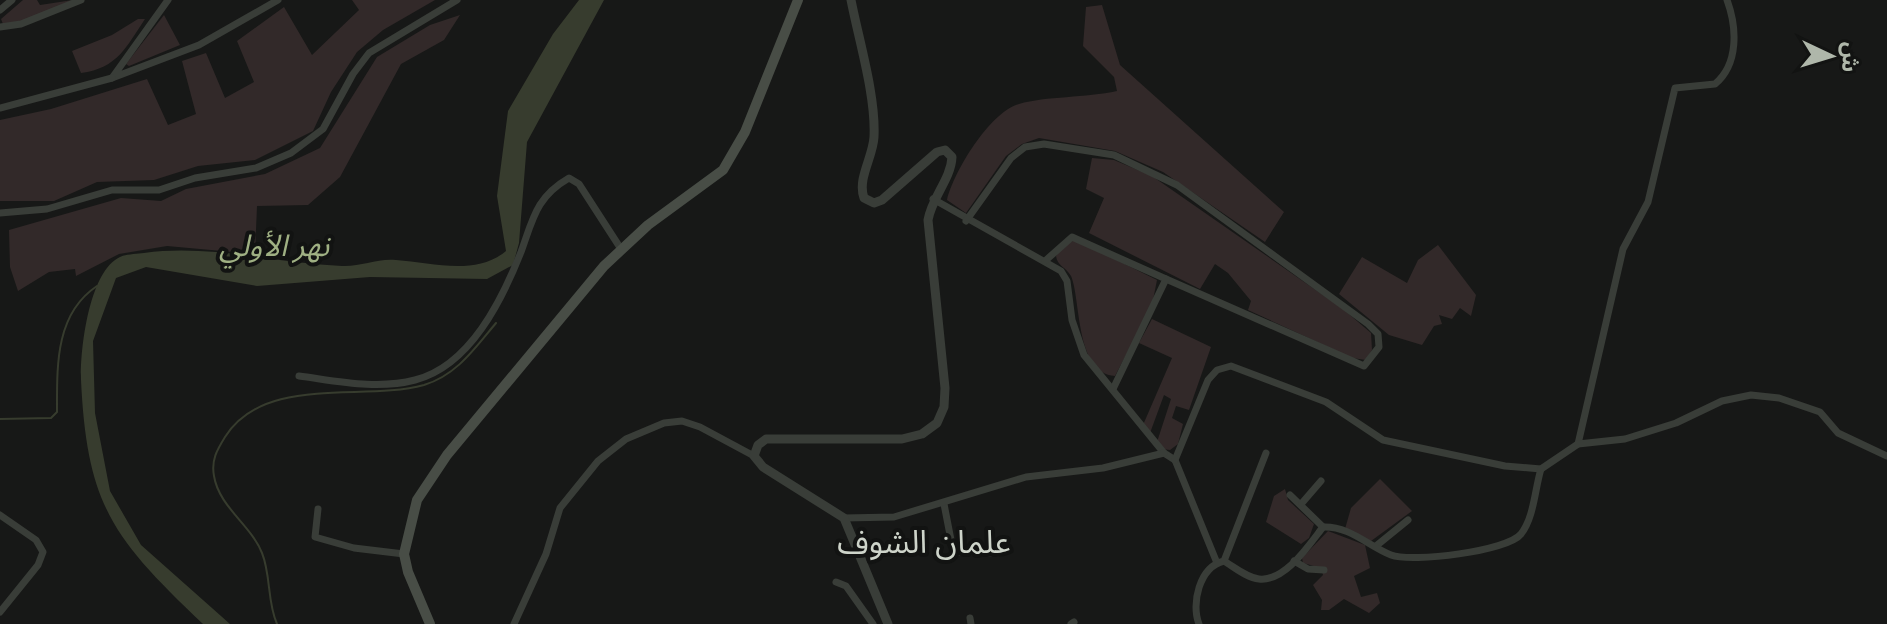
<svg xmlns="http://www.w3.org/2000/svg" width="1887" height="624" viewBox="0 0 1887 624" font-family="Lato,'Noto Sans Arabic',sans-serif">
	<style>
		.green { fill: #322929 }
		.water { fill: #373c2e }
		.lines { fill: none; stroke-linecap: round; stroke-linejoin: round }
		.stream { stroke: #373c2e; stroke-width: 2 }
		.minor { stroke: #393d38; stroke-width: 7 }
		.tertiary { stroke: #393d38; stroke-width: 9 }
		.secondary { stroke: #484d46; stroke-width: 10 }
		.labels { text-anchor: middle; stroke-width: 8; stroke-linejoin: round; paint-order: stroke }
		.water-label { font-size: 30px; font-style: italic; fill: #9fb083; stroke: #121312 }
		.quarter-label { font-size: 32px; fill: #ced4ca; stroke: #121312 }
	</style>
	<rect width="100%" height="100%" fill="#171817"/>
	<!-- green -->
	<g class="green">
		<polygon points="23,0 37,0 40,5 73,0 18,23 3,24 1,19"/>
		<polygon points="352,0 435,0 383,30 357,52 331,92 313,131 255,160 198,166 154,180 97,182 54,201 0,201 0,120 51,109 147,79 168,125 196,114 182,61 206,53 225,98 254,82 237,41 284,7 312,55 359,10"/>
		<path d="M1102 5 1120 65 1284 212 1265 242 1163 172 1115 151 1039 138 1022 144 1006 156 966 213 947 200C954 171 990 112 1019 104 1046 96 1086 98 1117 91L1114 77 1083 46 1086 7Z"/>
		<polygon points="164,15 180,45 129,66 126,64"/>
		<polygon points="460,15 444,40 401,64 340,177 308,205 257,206 255,254 167,246 119,254 76,276 75,269 49,272 18,291 10,267 9,230 121,198 161,201 186,189 265,174 320,148 377,57 430,25"/>
		<path d="M138 19H145C126 47 118 68 81 73L72 51 112 35Z"/>
		<polygon points="1092,158 1114,160 1152,176 1343,309 1371,333 1372,350 1366,360 1352,358 1248,310 1251,301 1228,273 1215,264 1200,289 1089,233 1104,198 1086,189"/>
		<path d="M1076 240 1157 280 1152 305 1115 376C1075 374 1081 299 1071 276 1066 267 1057 266 1056 256L1066 243Z"/>
		<polygon points="1438,245 1476,295 1471,316 1460,308 1452,319 1439,315 1442,324 1434,326 1422,345 1389,335 1339,294 1362,257 1407,283 1418,260"/>
		<polygon points="1152,319 1211,347 1189,410 1176,406 1172,418 1183,424 1178,444 1170,450 1162,449 1157,442 1171,399 1164,395 1150,433 1143,425 1172,358 1139,343"/>
		<polygon points="1380,479 1412,511 1371,541 1345,529 1351,508"/>
		<polygon points="1285,489 1288,500 1314,524 1309,538 1301,544 1266,522 1274,496"/>
		<polygon points="1328,531 1365,545 1370,568 1354,576 1361,597 1377,593 1380,603 1369,613 1344,599 1329,610 1321,610 1322,600 1313,585 1323,575 1321,568 1303,563 1302,558"/>
	</g>
	<!-- water -->
	<path class="water" d="M579 0H604L527 142 519 243 513 265 487 279 370 277 257 286 146 267 116 278 93 341 95 413 110 491 141 545 230 624H203C114 539 87 507 81 380 80 350 89 271 120 257 126 254 137 254 144 253 210 244 276 263 342 266 360 267 378 258 396 260 433 263 476 276 506 251L497 196 508 111 553 34Z"/>
	<g class="lines">
		<!-- stream -->
		<g class="stream">
			<path d="M0 419 51 418 57 412C57 366 55 314 97 286"/>
			<path d="M277 624C267 602 271 575 262 553 251 525 219 507 214 476 211 460 217 450 225 437 265 374 363 402 424 385 457 375 475 348 496 323"/>
		</g>
		<!-- minor -->
		<g class="minor">
			<polyline points="168,0 112,78 199,45 278,0"/>
			<polyline points="0,10 12,0"/>
			<polyline points="0,27 21,24 81,0"/>
			<polyline points="0,108 112,78"/>
			<polyline points="933,199 1061,271 1067,281 1072,320 1084,355 1164,453 1175,460 1217,563"/>
			<polyline points="0,213 47,209 112,190 159,190 195,178 256,168 291,153 323,129 353,74 369,53 457,0"/>
			<polyline points="966,221 1011,158 1025,147 1044,144 1114,155 1177,185 1368,324 1378,334 1379,347 1364,366 1166,279"/>
			<polyline points="1045,261 1072,237 1166,279 1113,389"/>
			<path d="M299 376C337 381 377 390 415 380 470 366 502 300 521 252 533 219 536 197 569 178L579 184 621 249"/>
			<path d="M1578 444 1623 249 1648 202 1675 88 1715 84C1739 64 1737 27 1727 0"/>
			<polyline points="1175,460 1208,380 1217,370 1231,366 1326,402 1383,440 1505,466 1541,469"/>
			<polyline points="1290,495 1323,527"/>
			<polyline points="1302,503 1321,481"/>
			<polyline points="944,504 951,540 958,552 997,553"/>
			<polyline points="318,509 315,537 354,548 404,554"/>
			<polyline points="0,515 36,540 43,552 38,565 0,612"/>
			<polyline points="844,518 894,517 1026,477 1103,468 1164,453"/>
			<polyline points="1376,546 1408,520"/>
			<path d="M1224 561C1234 567 1247 578 1259 579 1285 582 1309 545 1323 527 1350 526 1368 546 1391 555 1412 563 1508 551 1521 534 1534 518 1535 488 1541 469L1578 444 1625 439 1676 423 1722 401 1751 395 1779 398 1820 412 1838 433 1887 456"/>
			<polyline points="1294,561 1308,569 1324,570"/>
			<polyline points="836,582 846,586 873,624"/>
			<polyline points="970,618 971,624"/>
			<polyline points="514,624 546,554 560,508 598,461 626,439 664,423 682,421 700,427 754,456"/>
			<polyline points="1071,624 1074,622"/>
			<path d="M1199 624C1191 604 1199 567 1224 561L1266 453"/>
		</g>
		<!-- tertiary -->
		<path class="tertiary" d="M851 0C859 41 876 96 874 137 873 157 857 179 864 198L874 203 882 200 937 152 945 150 952 157C951 179 932 197 928 220L945 388 944 407 937 423 922 434 902 439H766L758 445 754 456 763 467 844 518 888 624"/>
		<!-- secondary -->
		<polyline class="secondary" points="430,624 408,572 404,554 417,500 447,455 604,266 648,225 723,170 745,132 798,0"/>
	</g>
	<g class="labels">
		<!-- water labels -->
		<g class="water-label">
			<text x="274" y="256">نهر الأولي</text>
		</g>
		<!-- quarter labels -->
		<g class="quarter-label">
			<text x="924" y="553">علمان الشوف</text>
		</g>
	</g>
	<!-- north arrow -->
	<g transform="translate(1831 56) rotate(94)" stroke="#121312" stroke-width="6" paint-order="stroke">
	<path d="M0-6L14 30L0 20L-14 30Z" fill="#afb7aa"/>
	<text y="-12" font-size="22" font-weight="bold" text-anchor="middle" fill="#afb7aa">ش</text>
	</g>
</svg>
